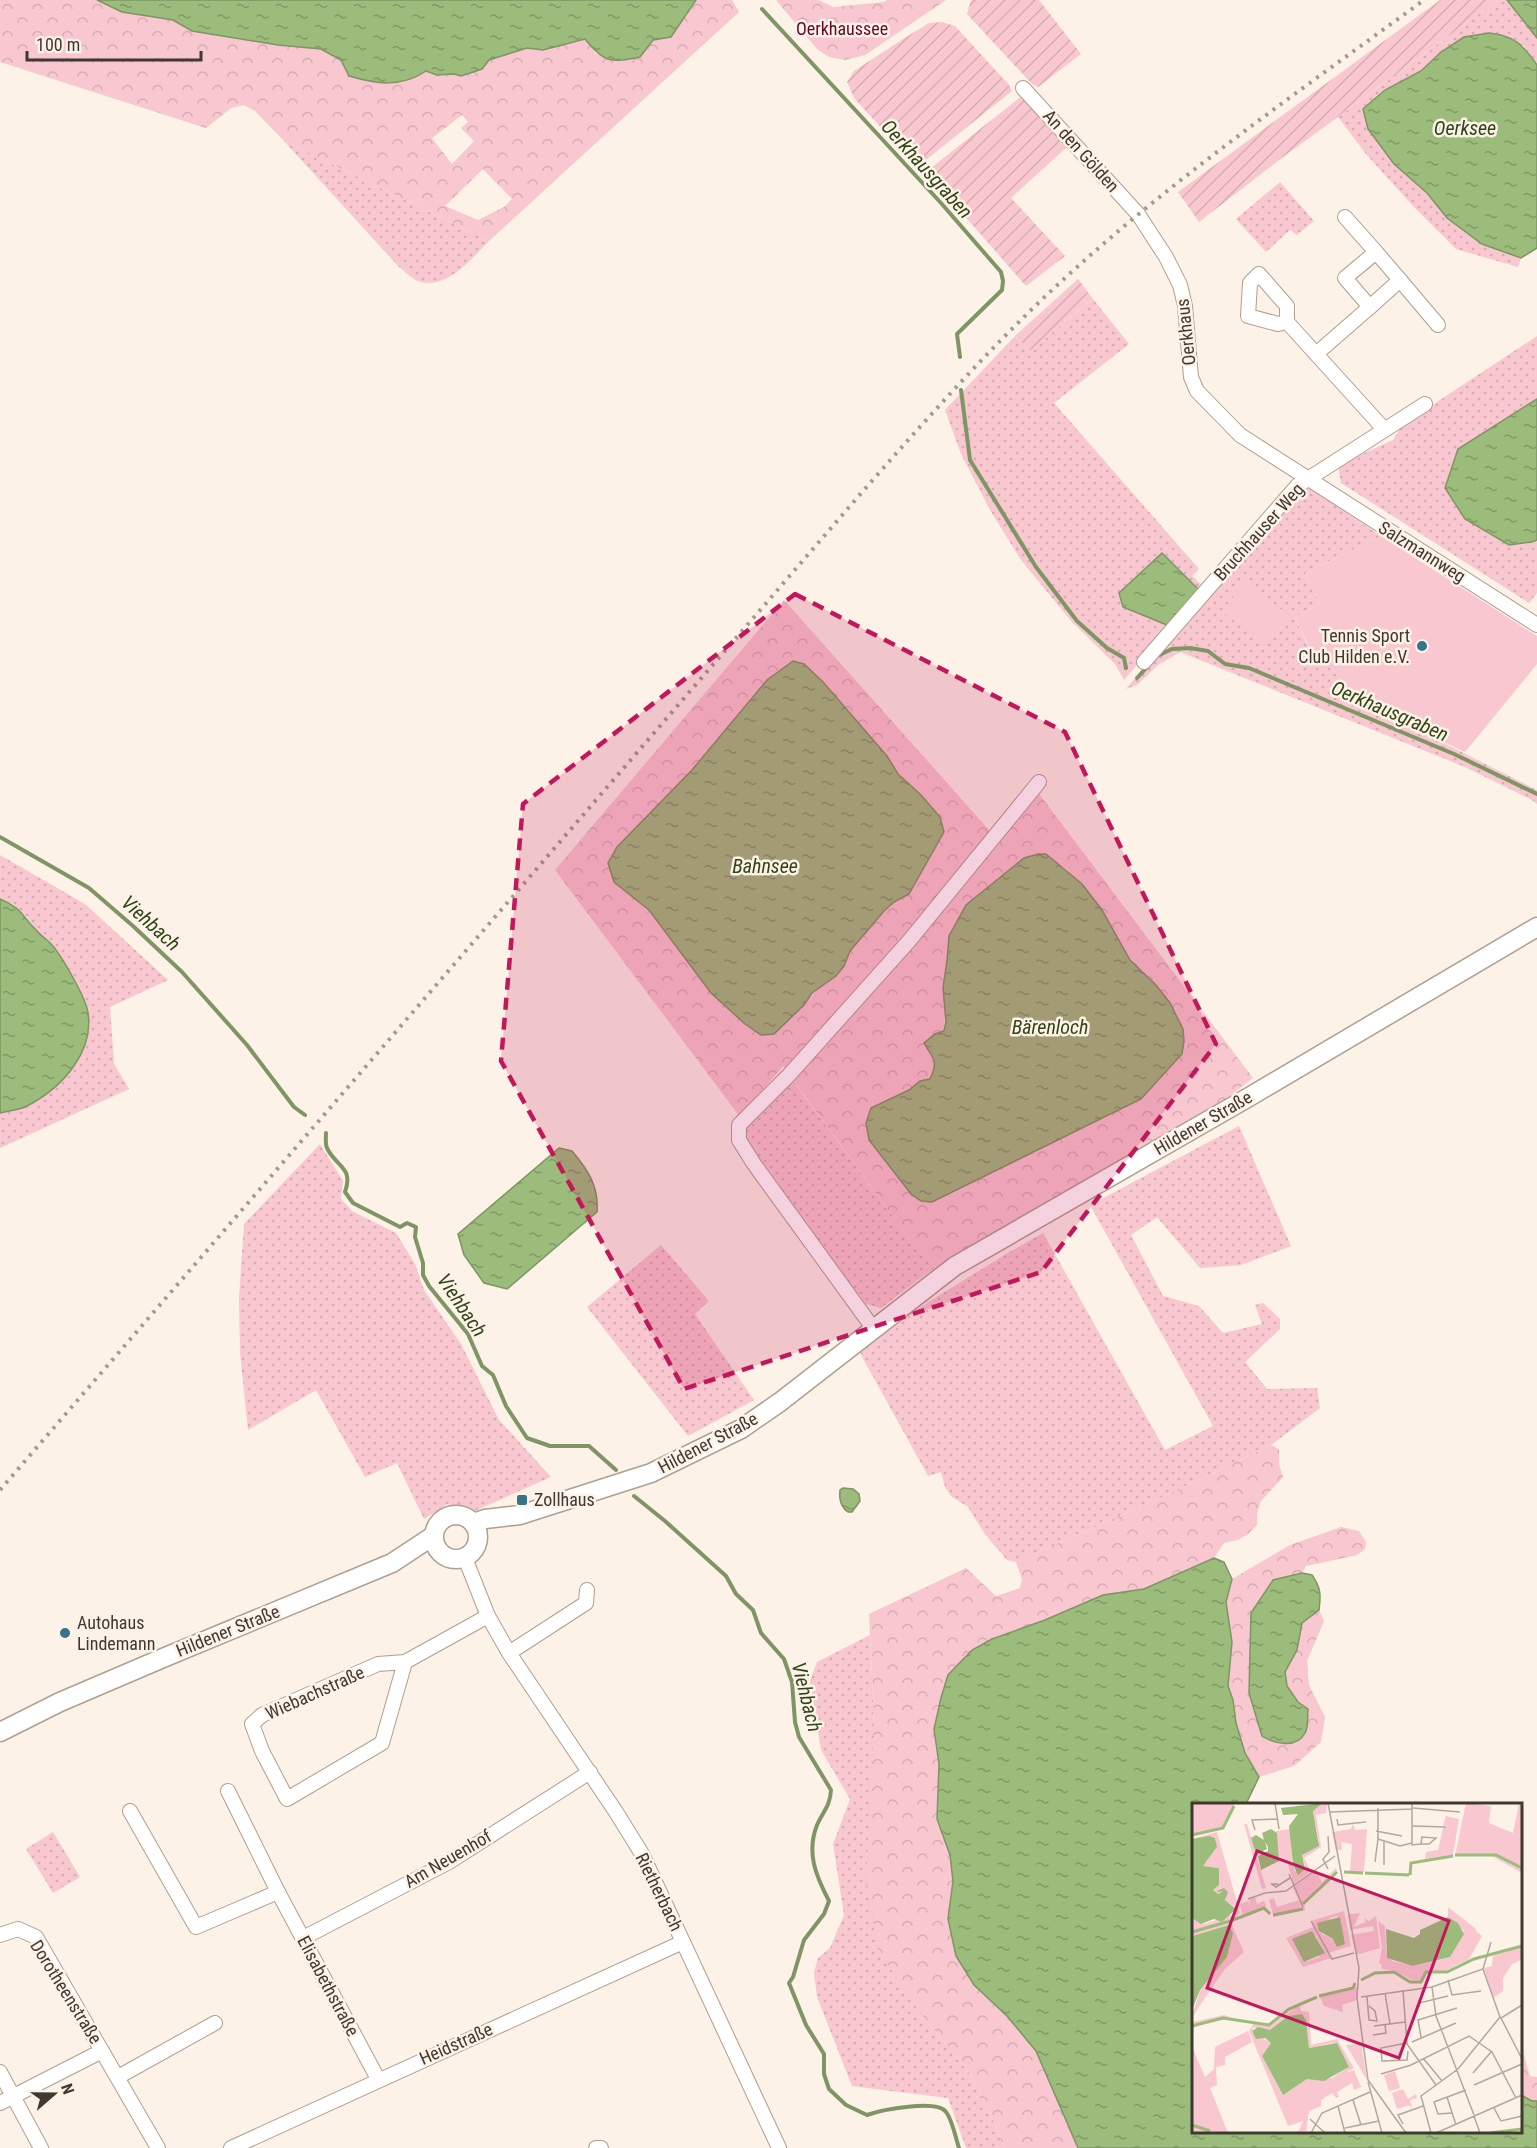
<svg xmlns="http://www.w3.org/2000/svg" width="1537" height="2148" viewBox="0 0 1537 2148" font-family="'Roboto Condensed',sans-serif">
	<style>
		.grass { fill: url(#grass-dots) }
		.forest { fill: url(#forest-crowns); fill-rule: evenodd }
		.garden { fill: url(#garden-furrows) }
		.pitch { fill: #f8c7cf }
		.water { fill: url(#water-ripples); stroke: #7f9564; stroke-width: 1.5 }
		.lines { fill: none; stroke-linecap: round; stroke-linejoin: round }
		.stream { stroke: #7f9564; stroke-width: 4 }
		.minor-casing { stroke: #af9f8e; stroke-width: 16 }
		.major-casing { stroke: #af9f8e; stroke-width: 21 }
		.minor { stroke: #fff; stroke-width: 14 }
		.major { stroke: #fff; stroke-width: 18 }
		.rail { stroke: #a39a92; stroke-width: 4; stroke-dasharray: 3 6; stroke-linecap: butt }
		.marked { fill: #c2185b; fill-opacity: 0.2; stroke: #c2185b; stroke-width: 4.5; stroke-dasharray: 12 8; stroke-linejoin: round }
		.poi-dot { fill: #367489; stroke: #fdf2e8; stroke-width: 2 }
		.labels { text-anchor: middle; stroke-width: 5; stroke-linejoin: round; paint-order: stroke }
		.park-label { font-size: 18px; fill: #66052a; stroke: #fdf2e8 }
		.street-label { font-size: 18px; fill: #3f3932; stroke: #fdf2e8 }
		.poi-label { font-size: 18px; fill: #3f3932; stroke: #fdf2e8; text-anchor: start }
		.water-label { font-size: 20px; font-style: italic; fill: #304516; stroke: #fdf2e8 }
		.inset-river { fill: none; stroke: #9bbc7a; stroke-width: 3 }
		.inset-road { fill: none; stroke: #b1a89f; stroke-width: 1.5 }
		.view { fill: #c2185b; fill-opacity: 0.15; stroke: #c2185b; stroke-width: 3 }
		.inset-edge { fill: none; stroke: #3f3932; stroke-width: 3 }
	</style>
	<defs>
		<pattern id="grass-dots" width="8" height="8" patternUnits="userSpaceOnUse" patternTransform="scale(1.5)"><rect width="8" height="8" fill="#f8c7cf"/><path d="M2 2h.1M6 6h.1" fill="none" stroke="#d6acb2" stroke-width="1.8" stroke-linecap="round"/></pattern>
		<pattern id="forest-crowns" width="20" height="18" patternUnits="userSpaceOnUse" patternTransform="scale(1.5)"><rect width="20" height="18" fill="#f8c7cf"/><path d="M2 6a3 3 0 1 1 6 0M12 15a3 3 0 1 1 6 0" fill="none" stroke="#d6acb2"/></pattern>
		<pattern id="garden-furrows" width="10" height="10" patternUnits="userSpaceOnUse" patternTransform="scale(1.5)"><rect width="10" height="10" fill="#f8c7cf"/><path d="M-1 1l2-2M0 10L10 0M9 11l2-2" fill="none" stroke="#d6acb2"/></pattern>
		<pattern id="water-ripples" width="26" height="14" patternUnits="userSpaceOnUse" patternTransform="scale(1.5)"><rect width="26" height="14" fill="#9bbc7a"/><path d="M2 4q2-2 4 0t4 0M15 11q2-2 4 0t4 0" fill="none" stroke="#809a65"/></pattern>
	</defs>
	<rect width="100%" height="100%" fill="#fdf2e8"/>
	<!-- grass -->
	<g class="grass">
		<polygon points="1498,0 1507,0 1537,38 1537,65 1523,45 1441,52 1421,71 1368,129 1394,164 1427,193 1447,218 1482,244 1521,258 1518,267 1456,249 1414,207 1366,154 1338,117"/>
		<path d="M283 140 489 241C472 258 447 291 418 281 412 279 405 271 399 267Z"/>
		<polygon points="1280,182 1314,221 1297,235 1290,230 1266,252 1236,219"/>
		<polygon points="1093,299 1129,344 1054,403 1199,569 1192,576 1204,587 1124,680 1115,664 1072,622 1021,560 990,510 961,454 945,410 1015,336 1030,351"/>
		<path d="M1537 336V399L1507 418 1465 519C1486 531 1512 554 1537 540V593L1529 603 1341 483 1338 465 1393 440 1402 425Z"/>
		<polygon points="1311,488 1381,536 1305,573 1320,604 1295,617 1314,660 1326,655 1340,682 1335,697 1418,730 1537,790 1537,804 1532,800 1465,767 1180,652 1158,665 1137,685 1126,689 1156,652 1300,490"/>
		<polygon points="0,855 85,904 168,980 110,1007 114,1064 129,1089 0,1148 0,1113 10,1110 88,1027 86,1007 52,945 36,930 27,917 13,904 0,899"/>
		<polygon points="794,1082 919,1252 936,1267 881,1308 866,1304 853,1287 746,1144 746,1127 773,1099"/>
		<polygon points="1239,1126 1291,1246 1241,1265 1200,1268 1157,1217 1131,1235 1163,1296 1199,1306 1223,1333 1262,1324 1255,1305 1263,1303 1280,1319 1280,1329 1245,1362 1267,1389 1317,1388 1320,1408 1271,1445 1171,1493 1016,1562 1007,1560 984,1533 968,1507 951,1496 945,1487 941,1472 928,1476 860,1353 906,1316 1006,1254 1043,1233 1165,1450 1213,1426 1090,1205"/>
		<polygon points="320,1144 343,1181 341,1199 352,1211 396,1233 415,1264 424,1290 461,1344 499,1420 551,1477 472,1512 448,1504 424,1519 397,1463 365,1477 316,1390 248,1430 240,1353 239,1298 244,1224"/>
		<polygon points="661,1245 709,1301 695,1314 754,1400 688,1436 587,1307"/>
		<polygon points="870,1635 874,1721 921,2014 970,2074 994,2122 1004,2148 966,2148 948,2098 852,2086 817,1997 814,1973 818,1958 830,1948 844,1915 833,1844 850,1799 821,1750 810,1681 817,1662"/>
		<polygon points="53,1832 80,1877 53,1893 26,1849"/>
	</g>
	<!-- forest -->
	<g class="forest">
		<path d="M0 0H97L122 12 173 20 192 31 278 45 321 49 341 60 349 76 426 71 437 75 454 74 461 76 482 69 489 60 527 47 543 50 586 39 596 54 640 57 653 40 671 37 696 0H732L739 12 489 241 283 140 255 111 244 105 231 108 206 128 0 62ZM462 115 468 122 461 128 474 141 452 164 432 138ZM483 169 512 199 504 207 478 220 445 206Z"/>
		<polygon points="776,0 819,0 833,7 884,2 887,0 946,0 865,55 845,60 829,57 817,49"/>
		<path d="M784 600 990 831 997 837 1037 791 1253 1078 1215 1107 936 1267 919 1252 783 1066 740 1117 555 870ZM793 661 804 664 823 682 887 756 898 774 921 795 940 817 944 832 909 894 894 902 884 911 804 1005 761 1035C711 1004 687 955 650 912 640 900 626 891 614 882L617 847 692 770 767 680ZM1042 853 1066 869 1102 910 1130 960 1156 985 1179 1020 1175 1062 1141 1099 871 1108 909 1090 920 1081 930 1079 935 1068 934 1056 929 1050 935 1034 944 1031 949 936Z"/>
		<polygon points="1271,1445 1279,1449 1279,1464 1283,1477 1261,1501 1257,1513 1257,1525 1248,1534 1238,1540 1224,1543 1214,1558 1144,1589 1103,1595 1045,1620 991,1639 972,1650 948,1675 941,1698 934,1729 939,1764 937,1819 950,1855 953,1881 948,1919 974,1985 1007,2016 1036,2051 1078,2148 1004,2148 994,2122 970,2074 921,2014 878,1950 866,1880 874,1721 869,1614 966,1568 996,1596 1020,1588 1022,1579 1016,1562 1171,1493"/>
		<polygon points="1341,1527 1359,1531 1366,1542 1365,1549 1357,1555 1306,1566 1302,1573 1296,1575 1249,1693 1298,1702 1287,1686 1285,1672 1297,1650 1302,1623 1319,1610 1324,1621 1307,1661 1309,1685 1325,1717 1321,1742 1294,1766 1259,1777 1245,1753 1236,1723 1233,1700 1228,1686 1232,1642 1226,1602 1232,1579 1290,1545"/>
		<polygon points="1521,2050 1523,2052 1530,2076 1537,2077 1537,2101 1532,2101 1521,2095"/>
	</g>
	<!-- garden -->
	<g class="garden">
		<polygon points="971,0 1039,0 1081,54 1038,87 1032,84 967,14"/>
		<polygon points="1440,0 1498,0 1283,157 1199,222 1178,192"/>
		<polygon points="942,22 955,26 1009,85 1012,91 917,167 854,98 847,82 854,71 903,39 929,23"/>
		<polygon points="1023,95 1069,145 1011,198 1065,256 1026,286 926,172"/>
		<polygon points="1078,279 1093,299 1030,351 1015,336"/>
	</g>
	<!-- pitch -->
	<g class="pitch">
		<polygon points="1381,536 1537,636 1537,664 1465,752 1418,730 1335,697 1340,682 1326,656 1315,660 1295,617 1320,604 1305,573"/>
		<polygon points="1244,582 1289,615 1268,645 1222,612"/>
	</g>
	<!-- water -->
	<g class="water">
		<path d="M97 0H696L671 37 653 40 640 57C611 63 604 63 585 39L543 50 527 48 489 60 482 69 461 76 454 74 437 75 426 71C401 88 376 84 349 76L341 60 321 49 278 45 192 31 173 20 122 12Z"/>
		<polygon points="1507,0 1537,0 1537,38"/>
		<path d="M1489 33C1514 35 1524 46 1537 65V248L1521 258 1482 244 1447 218 1427 193 1394 164 1368 129 1363 109 1385 90 1421 71 1441 52 1464 37Z"/>
		<polygon points="1537,399 1537,540 1532,542 1509,545 1465,519 1445,488 1458,449"/>
		<polygon points="1162,553 1198,589 1167,625 1123,607 1119,593"/>
		<polygon points="793,661 804,664 823,682 887,756 898,774 921,795 940,817 944,832 909,894 894,902 884,911 850,951 844,966 836,976 812,993 804,1005 774,1034 761,1035 745,1024 711,993 649,910 614,882 608,863 617,847 692,770 767,680"/>
		<path d="M1038 854H1046L1082 884 1102 910 1130 960 1156 985 1170 1003 1183 1029 1184 1041 1182 1054 1141 1099 932 1202 921 1201 911 1194 869 1140 866 1123 871 1108 909 1090 920 1081 930 1079C939 1060 933 1059 924 1043L935 1034 944 1031 946 1022 943 988 947 961 949 936 966 905 1024 858Z"/>
		<path d="M0 899C23 909 21 915 37 931 41 936 47 939 51 944 61 954 83 994 87 1008 97 1050 62 1088 27 1106 19 1110 8 1111 0 1113Z"/>
		<path d="M559 1148 572 1151C588 1170 599 1186 597 1212L507 1289 484 1283 464 1255 458 1234Z"/>
		<path d="M843 1488 853 1489 859 1494 860 1501 852 1512H848C841 1507 839 1498 840 1490Z"/>
		<polygon points="1214,1558 1224,1562 1232,1579 1226,1602 1232,1642 1228,1686 1233,1700 1236,1723 1245,1753 1259,1777 1246,1804 1194,1804 1194,2132 1520,2132 1521,2095 1532,2101 1537,2101 1537,2148 1078,2148 1036,2051 1007,2016 974,1985 956,1956 948,1919 953,1881 950,1855 937,1819 939,1764 934,1729 941,1698 948,1675 972,1650 992,1639 1045,1620 1103,1595 1144,1589"/>
		<path d="M1302 1573 1312 1575C1321 1588 1321 1595 1319 1610L1302 1623 1297 1650 1285 1672 1287 1686 1298 1702 1308 1709C1307 1716 1309 1727 1305 1733 1297 1749 1274 1744 1262 1736L1249 1693 1251 1613 1273 1580Z"/>
	</g>
	<g class="lines">
		<!-- stream -->
		<g class="stream">
			<polyline points="762,9 941,203 1001,272 1003,281 1002,290 957,334 960,357"/>
			<polyline points="961,390 970,460 1036,567 1077,621 1107,648 1124,658 1126,668"/>
			<polyline points="1157,656 1172,649 1190,648 1208,651 1225,664 1249,668 1454,754 1537,794"/>
			<polyline points="1137,678 1148,666"/>
			<polyline points="0,837 89,888 133,926 182,972 247,1045 294,1107 305,1115"/>
			<path d="M326 1133C326 1138 325 1144 327 1148 336 1167 354 1167 345 1192L353 1203 400 1227 407 1223 416 1227 415 1237 423 1263V1275L429 1286 468 1334 482 1366 493 1375 506 1406 527 1438 550 1446H589L616 1470"/>
			<path d="M634 1496 665 1521 726 1576 736 1594 753 1610 761 1633 784 1659 792 1682 795 1722 799 1737 831 1790C830 1807 823 1811 817 1825 806 1853 816 1876 829 1901L824 1914 804 1940 793 1977 789 1983 806 2025 824 2054V2074L829 2089 846 2105 867 2115C881 2110 937 2099 946 2112 952 2119 956 2139 959 2148"/>
		</g>
		<!-- minor casing -->
		<g class="minor-casing">
			<g id="minor">
				<polyline points="1023,88 1138,214 1166,257 1180,285 1185,306 1191,377 1197,391 1240,435 1537,625"/>
				<polyline points="1345,217 1376,252"/>
				<polygon points="1376,252 1400,280 1370,307 1345,278"/>
				<polyline points="1400,280 1438,325"/>
				<polyline points="1287,322 1278,324 1248,316 1250,283 1259,274 1287,306 1287,322 1384,429"/>
				<polyline points="1316,354 1370,307"/>
				<polyline points="1144,662 1297,486 1425,404"/>
				<polyline points="873,1328 754,1164 739,1140 739,1125 789,1075 909,941 1039,782"/>
				<polyline points="465,1558 488,1616 509,1653 616,1812 642,1854 779,2148"/>
				<polyline points="509,1653 586,1603 587,1590"/>
				<polyline points="405,1662 382,1743 287,1799 262,1751 252,1724 262,1715 378,1664 405,1662 488,1616"/>
				<polyline points="228,1791 278,1892 378,2079"/>
				<polyline points="130,1811 196,1927 278,1892"/>
				<polyline points="0,1935 18,1929 36,1937 158,2148"/>
				<polyline points="303,1938 449,1862 590,1772"/>
				<polyline points="0,2072 41,2148"/>
				<polyline points="118,2077 215,2023"/>
				<polyline points="0,2103 102,2051"/>
				<polyline points="231,2148 683,1942"/>
				<polyline points="596,2148 601,2148"/>
			</g>
		</g>
		<!-- major casing -->
		<g class="major-casing">
			<g id="major">
				<circle cx="456" cy="1537" r="22"/>
				<polyline points="473,1523 485,1519 520,1515 651,1473 741,1429 780,1402 955,1266 1249,1097 1537,927"/>
				<polyline points="0,1732 60,1702 163,1658 392,1563 433,1536"/>
			</g>
		</g>
		<!-- minor -->
		<use href="#minor" class="minor"/>
		<!-- major -->
		<use href="#major" class="major"/>
		<!-- rail -->
		<path class="rail" d="M0 1490 863 491C931 414 999 337 1076 268 1185 170 1305 87 1424 0"/>
	</g>
	<!-- marked area -->
	<path class="marked" d="M795 594 1065 732 1216 1044 1041 1272 684 1389 501 1061 523 804Z"/>
	<!-- markers -->
	<g class="poi-dot">
		<circle cx="1422" cy="646" r="6"/>
		<rect x="516" y="1494" width="12" height="12" rx="3"/>
		<circle cx="65" cy="1633" r="6"/>
	</g>
	<g class="labels">
		<!-- park labels -->
		<g class="park-label">
			<text x="842" y="35">Oerkhaussee</text>
		</g>
		<!-- street labels -->
		<g class="street-label">
			<text transform="translate(1081 151) rotate(48)" y="6">An den Gölden</text>
			<text transform="translate(1186 332) rotate(-96)" y="6">Oerkhaus</text>
			<text transform="translate(1259 532) rotate(-48)" y="6">Bruchhauser Weg</text>
			<text transform="translate(1422 552) rotate(32)" y="6">Salzmannweg</text>
			<text transform="translate(1203 1123) rotate(-30)" y="6">Hildener Straße</text>
			<text transform="translate(708 1443) rotate(-28)" y="6">Hildener Straße</text>
			<text transform="translate(228 1631) rotate(-22)" y="6">Hildener Straße</text>
			<text transform="translate(315 1693) rotate(-24)" y="6">Wiebachstraße</text>
			<text transform="translate(448 1859) rotate(-30)" y="6">Am Neuenhof</text>
			<text transform="translate(659 1892) rotate(64)" y="6">Rietherbach</text>
			<text transform="translate(328 1986) rotate(62)" y="6">Elisabethstraße</text>
			<text transform="translate(66 1992) rotate(58)" y="6">Dorotheenstraße</text>
			<text transform="translate(456 2044) rotate(-24)" y="6">Heidstraße</text>
		</g>
		<!-- poi labels -->
		<g class="poi-label">
			<text x="1410" y="642" text-anchor="end">Tennis Sport<tspan x="1410" dy="21">Club Hilden e.V.</tspan></text>
			<text x="534" y="1506">Zollhaus</text>
			<text x="77" y="1629">Autohaus<tspan x="77" dy="21">Lindemann</tspan></text>
		</g>
		<!-- water labels -->
		<g class="water-label">
			<text x="1465" y="135">Oerksee</text>
			<text transform="translate(927 169) rotate(48)" y="7">Oerkhausgraben</text>
			<text transform="translate(1390 711) rotate(23)" y="7">Oerkhausgraben</text>
			<text x="765" y="873">Bahnsee</text>
			<text transform="translate(151 923) rotate(42)" y="7">Viehbach</text>
			<text x="1050" y="1034">Bärenloch</text>
			<text transform="translate(462 1305) rotate(56)" y="7">Viehbach</text>
			<text transform="translate(807 1697) rotate(76)" y="7">Viehbach</text>
		</g>
	</g>
	<!-- overview -->
	<g transform="translate(1192 1803)">
		<rect width="330" height="330" fill="#fdf2e8"/>
		<path d="M131 0H135L134 10 124 12 129 44 112 55 119 68 102 81 94 56 100 58 103 69 113 63 110 52 127 39 121 8ZM161 21 163 27 175 26 172 69H158L160 41 149 39 150 46 144 48 140 29 159 26ZM144 65 145 70 112 101 113 107 82 114 77 97 82 95 85 104 107 97 101 85 108 79 112 87 121 88ZM168 110 162 124 174 119 172 115 177 118 184 113 188 145 164 152 159 132 182 128 181 123 158 127 156 111ZM283 127 290 133 277 156 251 169H233L229 177H220L203 168 190 166 189 160 218 170 250 165 265 158ZM330 143 329 157 320 161 311 175V188L301 195 292 165 300 163 301 153ZM165 184V197L150 202 151 209 132 203 128 194ZM108 202 109 208 117 209 119 242 145 236 162 265 153 270 162 267 169 284 162 287 160 280 145 289 147 294 144 295 140 290 129 297V303L117 308 114 328 106 329 111 318 96 323 57 228 62 220 77 223ZM110 211 114 217 117 245 142 240 157 264 140 275 115 276 91 292 70 253 79 240 60 229 61 224 78 227 96 213ZM169 241 175 277 154 242Z" fill="#f8c7cf" fill-rule="evenodd"/>
		<path d="M0 0H42V1L31 24 0 31ZM274 0 299 3 297 20 321 30 327 0H330V70L298 52 263 53ZM99 26 100 58H87L84 28ZM25 29 48 110 38 118 52 149 32 167 0 214 8 187 35 154 40 128 36 122 0 136V115L12 121 43 111V104L33 97 34 88 29 85 31 89 25 91 21 86 27 65 11 63 24 46V36H0ZM256 104 284 126 265 158 259 164 218 170 187 160 190 146 186 118 193 123 194 150 200 158 224 163 258 154 272 128 256 114ZM152 108 159 143 136 150 139 155 111 164 94 135 121 124 119 118ZM145 113 150 119 142 137 130 131 138 115ZM113 130 124 133 130 145 127 154 114 159 106 148ZM32 212 52 219 31 216 0 224V219ZM56 228 60 239 33 254V262L24 264 25 282 18 285 36 330 0 329V244L13 274 22 266 23 244Z" fill="#f8c7cf" fill-rule="evenodd"/>
		<path d="M254 13 267 16 261 52 233 56 234 49 246 47 251 25 256 23 251 22ZM52 21H55L74 85 70 86ZM63 94 65 101 72 98 74 103 50 112 48 101 56 98 59 105 57 97Z" fill="#f8c7cf"/>
		<path d="M123 67 130 79 121 88 112 89 108 79ZM203 268 208 285 197 288 192 272ZM211 286 216 296 224 291 225 295 218 297 220 306 217 302 205 306 200 290Z" fill="#f8c7cf"/>
		<path d="M131 0 121 8 127 43 110 52 113 66 106 72 101 61 97 23 106 11 91 12 89 5ZM79 26 85 30 87 58 69 67 66 53 76 48V44L73 39 75 46 64 51 59 35 64 32 72 37 70 30ZM17 33 23 35 25 44 11 63 27 65V82L21 87 26 91 31 88 25 89V88L32 85 36 89 33 97 44 106 30 119 22 116 9 121 0 115V36ZM148 114 153 141 145 144 141 136 127 128 125 120ZM256 114 266 120 272 131 258 154 221 163 195 155 194 126 222 135 228 131V127ZM37 122 41 130 35 154 8 187 0 207 1 133ZM120 128 133 150 112 159 100 136ZM110 211 114 217 117 245 145 240 157 264 132 278 115 276 91 292 70 253 79 240 73 235 64 236 60 228 66 224 78 227 96 213Z" fill="#9bbc7a"/>
		<path class="inset-river" d="M0 32 31 25 42 3M263 52H304L330 65M152 69 171 70M173 70 217 72M218 72 219 60 261 53M111 101 145 69M81 112 111 106M41 117 72 105 78 111M0 129 38 118M169 177 183 170 202 169 218 179H229L234 169H255L282 156 330 143M127 193 161 185 163 180M0 223 31 215 77 222 97 206 125 194M0 322 18 328M298 330 330 326"/>
		<path class="inset-road" d="M83 0 87 26M136 0 167 165 165 195 176 277 214 330M220 0V42L229 41H237L244 35 230 34 229 41M186 5V36M221 5 268 9M138 9 220 6M145 16 146 22 174 19M221 23 254 24M63 27 60 17 85 16M184 28 210 33M186 36 208 43 220 40M183 59 186 36M192 62V39M136 66 131 56 137 49 136 33M97 71 111 104M86 81H80L84 84 98 75M56 96 73 90 94 88 143 53M119 118 140 156 162 150M256 177 260 192 289 188M240 184 244 213 282 312M211 187 215 241 244 282M193 190 198 221M169 194 240 184 291 166 299 139M175 194 177 217 185 218 183 208 177 203M330 202 309 215 330 256M227 204V200L256 193M182 223 213 219M181 232 194 230 193 222M229 234 226 217 265 205M220 239 264 220M215 240 189 245 190 258 215 257 216 248M231 255 250 278M281 270 299 249M189 271 219 262 277 233 300 249 324 295M176 279 190 330M282 282 330 261M255 294 264 322M161 297 169 322M146 303 153 330M302 305 309 318 330 313M260 310 246 311 242 299 274 287M282 313 288 330M118 316 133 330M211 321 206 312 231 303M153 325 187 318M119 330 130 310 178 289M239 330 229 293 266 266 308 214 291 166M244 330 330 292"/>
		<path class="view" d="M65 48 257 118 207 255 15 185Z"/>
		<rect width="330" height="330" class="inset-edge"/>
	</g>
	<!-- north arrow -->
	<g transform="translate(54 2094) rotate(70)" stroke="#fdf2e8" stroke-width="4.5" paint-order="stroke">
	<path d="M0-4.5L10 22L0 15L-10 22Z" fill="#3f3932"/>
	<text y="-9" font-size="16" font-weight="bold" text-anchor="middle" fill="#3f3932">N</text>
	</g>
	<!-- scale -->
	<path d="M27 51v9h174v-9" fill="none" stroke="#3f3932" stroke-width="3"/>
	<text x="36" y="51" font-size="18" fill="#3f3932" stroke="#fdf2e8" stroke-width="4.5" paint-order="stroke">100 m</text>
</svg>
